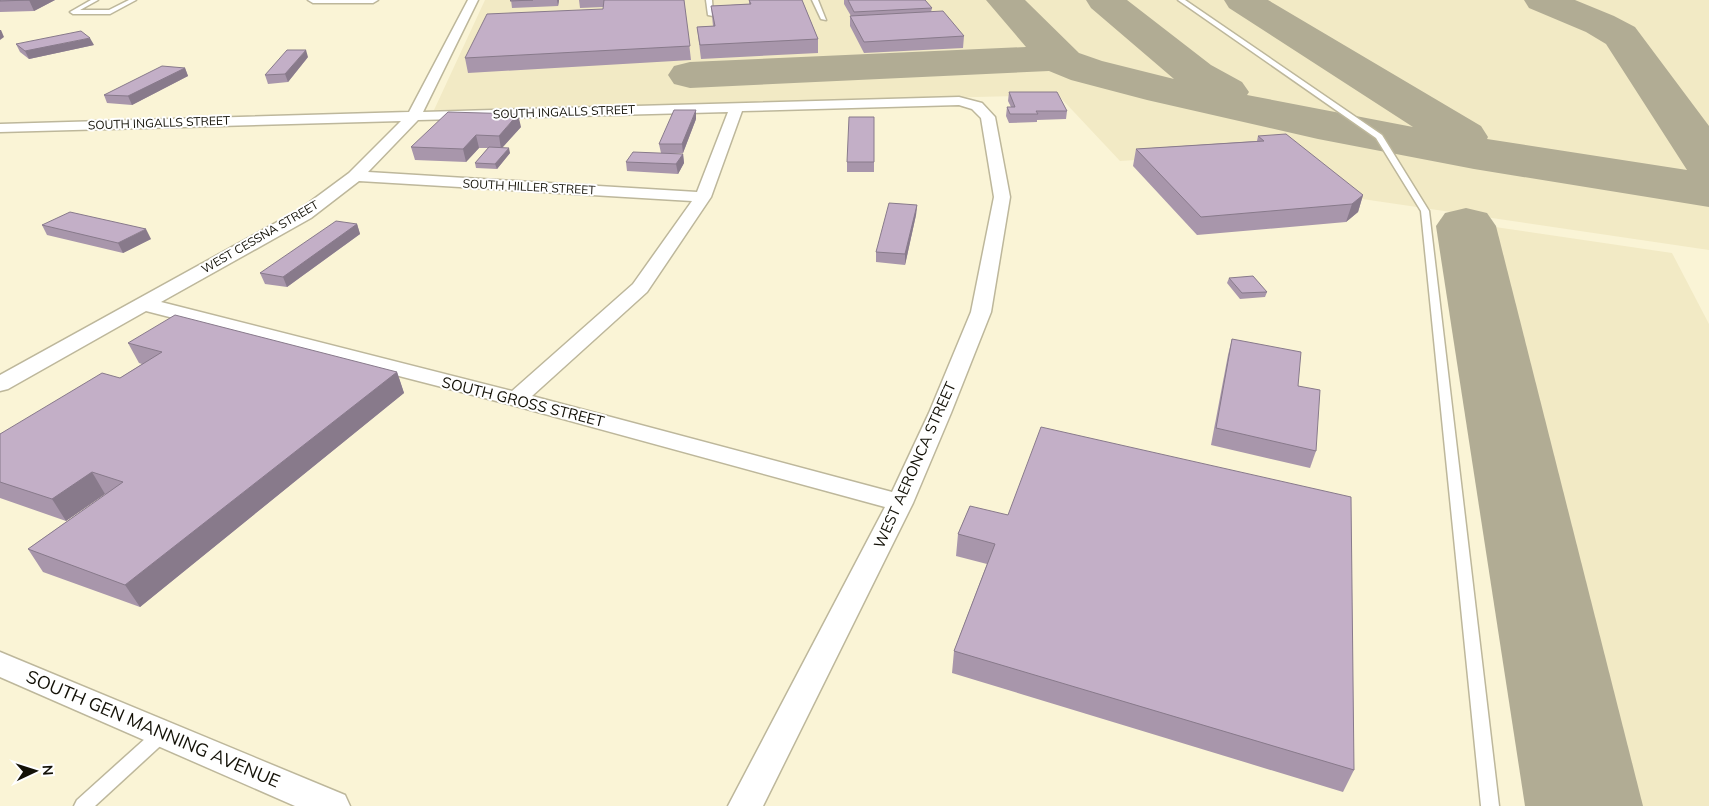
<svg xmlns="http://www.w3.org/2000/svg" width="1709" height="806" viewBox="0 0 1709 806" font-family="Mulish,sans-serif">
	<style>
		.built { fill: #f2eac5 }
		.lines { fill: none; stroke-linecap: round; stroke-linejoin: round }
		.taxiway { fill: #b1ac94; fill-rule: evenodd }
		.service-casing { stroke: #bdb79b; stroke-width: 3 }
		.minor-casing { stroke: #bdb79b; stroke-width: 3 }
		.service { fill: #fff; fill-rule: evenodd }
		.minor { fill: #fff; fill-rule: evenodd }
		.wall { fill: #a896ab }
		.shaded-wall { fill: #887a8b }
		.building { fill: #c3afc7; stroke: #887a8b }
		.labels { text-anchor: middle; stroke-width: 4; stroke-linejoin: round; paint-order: stroke }
		.far-street-label { font-size: 12px; fill: #131107; stroke: #fff }
		.street-label { font-size: 15px; fill: #131107; stroke: #fff }
		.near-street-label { font-size: 18px; fill: #131107; stroke: #fff }
	</style>
	<rect width="100%" height="100%" fill="#faf4d6"/>
	<!-- built -->
	<g class="built">
		<polygon points="485,0 1709,0 1709,250 1335,195 1282,151 1120,161 1058,95 434,110"/>
		<polygon points="1440,219 1672,253 1709,324 1709,806 1530,806"/>
	</g>
	<g class="lines">
		<!-- taxiway -->
		<g class="taxiway">
			<polygon points="986,0 1025,0 1079,53 1102,61 1174,79 1091,8 1086,0 1127,0 1211,65 1242,82 1249,92 1247,95 1413,127 1229,8 1224,0 1268,0 1481,126 1488,137 1487,139 1687,170 1606,44 1586,32 1529,8 1524,0 1575,0 1614,16 1635,27 1709,126 1709,207 1474,169 1318,139 1147,100 1071,80 1049,71 690,88 674,84 668,75 674,66 690,62 1026,47"/>
			<polygon points="1466,208 1487,213 1496,226 1643,806 1525,806 1436,226 1445,213"/>
		</g>
		<!-- service casing -->
		<g class="service-casing">
			<g id="service">
				<polygon points="91,0 98,0 80,10 109,10 129,0 136,0 110,14 73,14 70,12"/>
				<polygon points="706,0 712,0 713,16 708,15"/>
				<polygon points="812,0 818,0 826,20 821,19"/>
				<polygon points="1178,0 1185,0 1382,135 1429,211 1499,806 1481,806 1421,211 1376,138"/>
				<polygon points="163,726 169,728 171,733 169,738 95,806 74,806 77,800 157,728"/>
			</g>
		</g>
		<!-- minor casing -->
		<g class="minor-casing">
			<g id="minor">
				<polygon points="308,0 378,0 373,3 313,3"/>
				<path d="M468 0H478L423 112 959 97 982 103 995 117 1010 197 991 312 951 413 913 503 763 806H728L885 507 508 404 146 311 8 389 0 391V375L299 210 349 173 401 121 0 132V124L409 112ZM959 105 972 109 981 118 994 197 971 312 929 413 892 492 532 396 647 292 711 197 742 111ZM728 112 697 192 368 172 418 120ZM359 181 692 201 633 284 512 391 161 302 311 218Z"/>
				<polygon points="0,652 345,795 350,806 295,806 0,677"/>
			</g>
		</g>
		<!-- service -->
		<use href="#service" class="service"/>
		<!-- minor -->
		<use href="#minor" class="minor"/>
	</g>
	<!-- wall -->
	<g class="wall">
		<polygon points="0,0 55,0 34,11 0,12"/>
		<polygon points="511,0 559,0 559,1 558,6 512,8"/>
		<polygon points="579,0 684,0 691,60 468,73 465,58 603,9 603,7 580,8"/>
		<polygon points="749,0 802,0 818,39 818,53 701,59 697,27 713,26 711,6 749,4"/>
		<polygon points="844,0 925,0 932,8 931,12 964,36 963,48 864,53 850,26 850,16 851,16 844,4"/>
		<polygon points="16,44 94,45 29,59 20,52"/>
		<polygon points="308,57 288,82 268,84 265,75"/>
		<polygon points="185,68 188,76 132,105 107,103 104,95"/>
		<polygon points="1009,92 1067,111 1066,119 1037,120 1037,122 1009,123 1006,116 1007,107 1011,107 1008,101"/>
		<polygon points="874,117 874,172 847,172 847,162"/>
		<polygon points="696,119 683,153 662,153 683,154 684,163 678,174 627,171 626,162 661,153 659,144"/>
		<polygon points="521,127 502,148 510,153 497,169 476,168 475,163 488,148 479,148 466,162 415,160 411,147"/>
		<polygon points="1258,136 1363,195 1358,212 1346,222 1197,235 1133,166 1136,149 1257,141"/>
		<polygon points="917,205 916,215 905,265 876,262 876,252"/>
		<polygon points="357,224 360,234 287,287 265,284 260,273"/>
		<polygon points="42,225 151,239 123,253 47,235"/>
		<polygon points="1229,278 1267,292 1265,297 1240,299 1227,283"/>
		<polygon points="1232,339 1298,386 1316,451 1310,468 1211,445 1228,355"/>
		<polygon points="128,343 397,372 404,393 140,607 43,572 28,549 106,494 105,494 66,521 0,498 0,434 120,378 142,364 139,363"/>
		<polygon points="970,506 1354,770 1343,792 952,673 954,651 987,564 956,556 958,534"/>
	</g>
	<!-- shaded-wall -->
	<g class="shaded-wall">
		<polygon points="29,0 55,0 34,11"/>
		<polygon points="557,0 559,0 558,6"/>
		<polygon points="0,30 1,30 4,37 0,40"/>
		<polygon points="90,38 94,45 29,59 25,51"/>
		<polygon points="306,50 308,57 288,82 285,74"/>
		<polygon points="185,68 188,76 132,105 128,96"/>
		<polygon points="696,110 696,119 683,153 682,144"/>
		<polygon points="518,114 521,127 501,149 499,136"/>
		<polygon points="476,135 479,148 466,162 463,149"/>
		<polygon points="509,148 510,153 497,169 495,164"/>
		<polygon points="683,154 684,163 678,174 676,164"/>
		<polygon points="1363,195 1358,212 1346,222 1352,204"/>
		<polygon points="917,205 916,215 905,265 905,254"/>
		<polygon points="357,224 360,234 287,287 283,277"/>
		<polygon points="146,229 151,239 123,253 118,243"/>
		<polygon points="397,372 404,393 140,607 125,585"/>
		<polygon points="92,472 105,494 66,521 52,499"/>
	</g>
	<!-- building -->
	<g class="building">
		<polygon points="0,0 30,0 0,1"/>
		<polygon points="511,0 533,0 510,1"/>
		<polygon points="604,0 684,0 690,46 465,58 487,14 603,9"/>
		<polygon points="749,0 802,0 818,39 700,45 697,27 715,26 711,6 751,4"/>
		<polygon points="848,0 925,0 932,8 854,12"/>
		<polygon points="943,11 964,36 864,42 850,16"/>
		<polygon points="81,31 90,38 25,51 16,44"/>
		<polygon points="287,50 306,50 285,74 265,75"/>
		<polygon points="162,66 185,68 128,96 104,95"/>
		<polygon points="1009,92 1057,92 1067,111 1036,111 1038,114 1010,114 1007,107 1015,107"/>
		<polygon points="674,110 696,110 682,144 659,144"/>
		<polygon points="448,112 518,114 499,136 476,135 463,149 411,147"/>
		<polygon points="849,117 874,117 874,162 847,162"/>
		<polygon points="1286,134 1363,195 1352,204 1201,217 1136,149 1264,141 1258,136"/>
		<polygon points="489,147 509,148 495,164 475,163"/>
		<polygon points="633,152 683,154 676,164 626,162"/>
		<polygon points="889,203 917,205 905,254 876,252"/>
		<polygon points="70,212 146,229 118,243 42,225"/>
		<polygon points="336,221 357,224 283,277 260,273"/>
		<polygon points="1253,276 1267,292 1242,293 1229,278"/>
		<polygon points="175,315 397,372 125,585 28,549 123,482 92,472 52,499 0,482 0,434 102,373 120,378 162,352 128,343"/>
		<polygon points="1232,339 1301,352 1298,386 1320,390 1316,451 1216,428"/>
		<polygon points="1041,427 1351,497 1354,770 954,651 995,544 958,534 970,506 1008,515"/>
	</g>
	<g class="labels">
		<!-- far-street labels -->
		<g class="far-street-label">
			<text transform="translate(564 112) rotate(-2)" y="4">SOUTH INGALLS STREET</text>
			<text transform="translate(159 123) rotate(-2)" y="4">SOUTH INGALLS STREET</text>
			<text transform="translate(529 187) rotate(3)" y="4">SOUTH HILLER STREET</text>
			<text transform="translate(260 237) rotate(-30)" y="4">WEST CESSNA STREET</text>
		</g>
		<!-- street labels -->
		<g class="street-label">
			<text transform="translate(523 402) rotate(14)" y="5">SOUTH GROSS STREET</text>
			<text transform="translate(915 465) rotate(-66)" y="5">WEST AERONCA STREET</text>
		</g>
		<!-- near-street labels -->
		<g class="near-street-label">
			<text transform="translate(153 729) rotate(23)" y="6">SOUTH GEN MANNING AVENUE</text>
		</g>
	</g>
	<!-- north arrow -->
	<g transform="translate(35 771) rotate(86)" stroke="#ffffff" stroke-width="4" paint-order="stroke">
	<path d="M0-4L9 19L0 12L-9 19Z" fill="#131107"/>
	<text y="-8" font-size="14" font-weight="bold" text-anchor="middle" fill="#131107">N</text>
	</g>
</svg>
